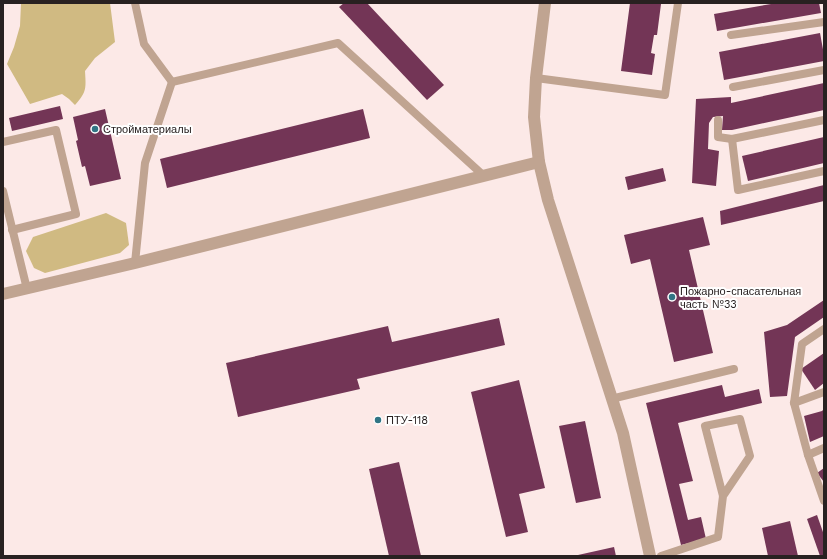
<svg xmlns="http://www.w3.org/2000/svg" width="827" height="559" viewBox="0 0 827 559" font-family="'Work Sans',sans-serif">
	<style>
		.green { fill: #d0ba82 }
		.building { fill: #733556 }
		.lines { fill: none; stroke-linecap: round; stroke-linejoin: round }
		.lane { stroke: #c0a491; stroke-width: 8 }
		.street { stroke: #c0a491; stroke-width: 12 }
		.poi-dot { fill: #317585; stroke: #fff; stroke-width: 1.5 }
		.labels { text-anchor: middle; stroke-width: 4; stroke-linejoin: round; paint-order: stroke }
		.poi-label { font-size: 11px; fill: #282121; stroke: #fff; text-anchor: start }
	</style>
	<rect width="100%" height="100%" fill="#fce9e7"/>
	<!-- green -->
	<g class="green">
		<path d="M21 3H110L115 42 95 58 85 71C86 88 87 92 75 105L69 99 62 94 30 104 7 64 14 47 20 26Z"/>
		<polygon points="106,213 126,223 129,245 120,253 45,273 34,268 26,251 33,237"/>
	</g>
	<!-- building -->
	<g class="building">
		<polygon points="344,3 367,3 444,85 427,100 339,7"/>
		<polygon points="630,3 657,3 661,4 657,35 654,35 651,53 655,54 652,75 621,71"/>
		<polygon points="777,3 819,3 821,13 717,31 714,14"/>
		<polygon points="820,33 824,55 824,61 724,80 719,52"/>
		<polygon points="824,83 824,110 732,130 722,130 723,116 713,117 709,123 708,149 719,151 716,186 692,183 696,99 731,97 731,103"/>
		<polygon points="60,106 63,119 12,131 9,118"/>
		<polygon points="105,109 121,179 90,186 85,166 82,167 76,141 78,140 73,117"/>
		<polygon points="363,109 370,138 167,188 160,159"/>
		<polygon points="824,137 824,163 748,181 742,156"/>
		<polygon points="663,168 666,181 628,190 625,177"/>
		<polygon points="824,185 824,201 721,225 720,211"/>
		<polygon points="703,217 710,245 689,250 713,353 674,362 650,259 631,264 624,235"/>
		<polygon points="824,300 824,317 795,337 787,396 770,397 764,332 787,325"/>
		<polygon points="499,318 505,345 357,379 360,389 238,417 226,363 388,326 392,342"/>
		<polygon points="824,353 824,383 815,390 801,369"/>
		<polygon points="519,380 545,488 519,494 528,532 506,537 471,392"/>
		<polygon points="722,385 725,397 759,389 762,403 678,423 693,481 679,484 688,520 701,517 706,539 681,545 646,403"/>
		<polygon points="824,409 824,436 810,442 804,416 822,411"/>
		<polygon points="585,421 601,498 576,503 559,426"/>
		<polygon points="399,462 421,556 389,556 369,469"/>
		<polygon points="824,468 824,482 817,473"/>
		<polygon points="817,515 824,535 824,556 820,556 807,519"/>
		<polygon points="790,521 798,556 768,556 762,528"/>
		<polygon points="614,547 616,556 578,556 578,555"/>
	</g>
	<g class="lines">
		<!-- lane -->
		<g class="lane">
			<polyline points="135,3 144,44 172,82"/>
			<polyline points="731,35 824,22"/>
			<polyline points="536,78 665,95 678,3"/>
			<polyline points="733,87 824,70"/>
			<polyline points="718,120 718,137 732,139 824,120"/>
			<polyline points="732,139 738,190 824,171"/>
			<polyline points="3,142 56,130 76,214 12,230"/>
			<polyline points="3,191 27,289"/>
			<polyline points="135,263 145,163 172,82 338,43 484,176"/>
			<polyline points="824,329 802,344 794,403 808,455 824,501"/>
			<polyline points="611,399 734,369"/>
			<polyline points="794,403 824,392"/>
			<polyline points="808,455 824,448"/>
			<polyline points="661,556 718,537 723,496 705,426 740,419 750,456 723,496"/>
		</g>
		<!-- street -->
		<g class="street">
			<polyline points="545,3 536,78 534,117 539,162 548,200 623,433 650,556"/>
			<polyline points="3,294 135,263 539,162"/>
		</g>
	</g>
	<!-- markers -->
	<g class="poi-dot">
		<circle cx="95" cy="129" r="4"/>
		<circle cx="672" cy="297" r="4"/>
		<circle cx="378" cy="420" r="4"/>
	</g>
	<g class="labels">
		<!-- poi labels -->
		<g class="poi-label">
			<text x="103" y="133">Стройматериалы</text>
			<text x="680" y="295">Пожарно-спасательная<tspan x="680" dy="13">часть №33</tspan></text>
			<text x="386" y="424">ПТУ-118</text>
		</g>
	</g>
	<!-- border -->
	<rect width="827" height="559" fill="none" stroke="#282121" stroke-width="8"/>
</svg>
